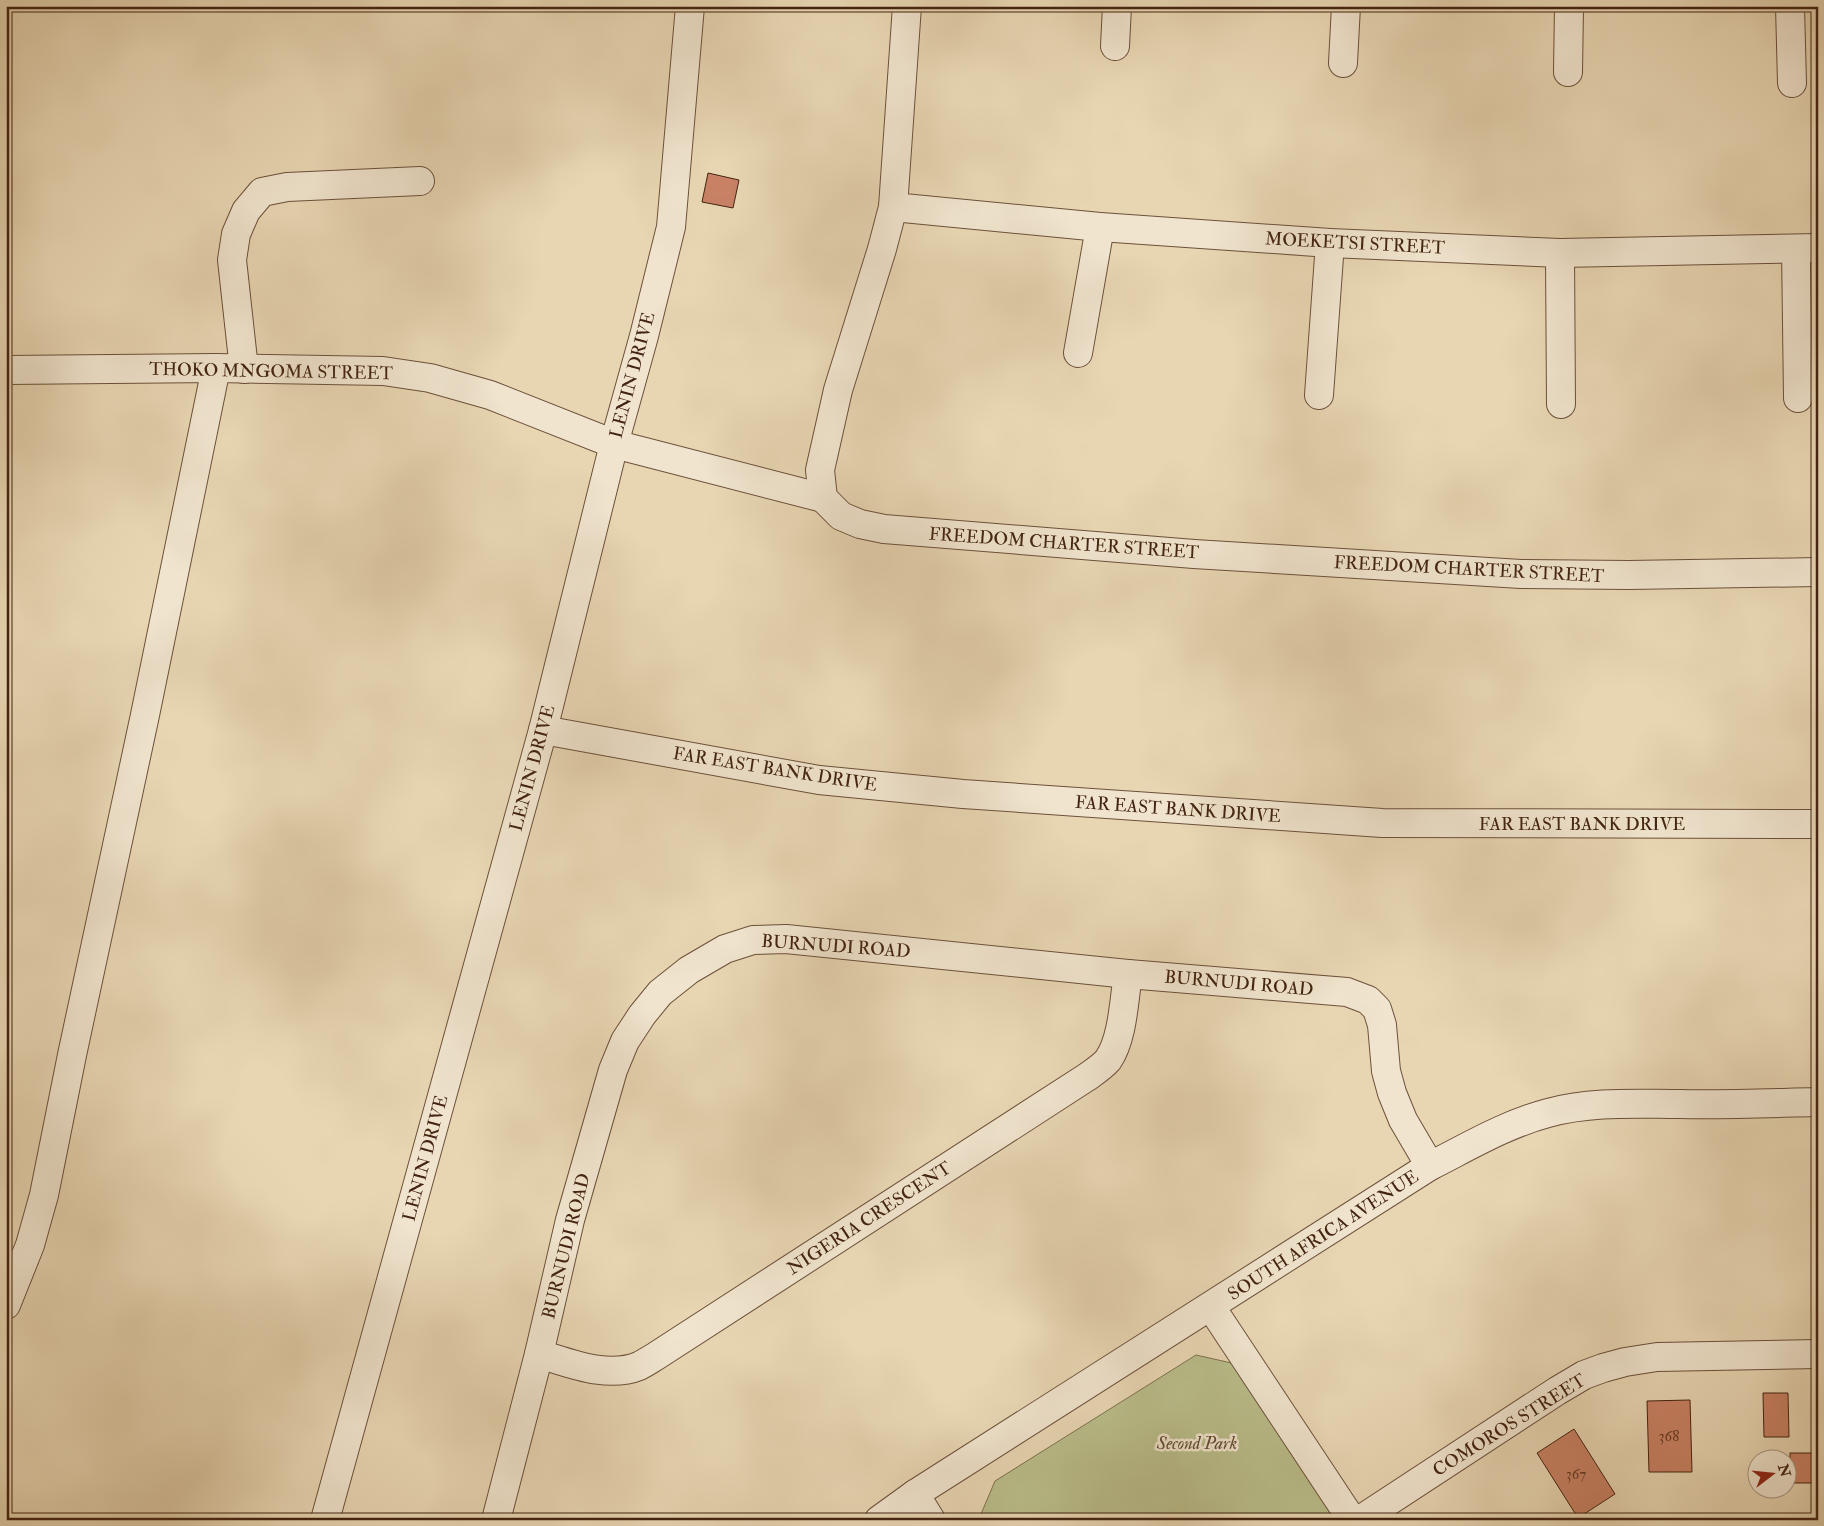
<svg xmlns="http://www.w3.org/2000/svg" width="1824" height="1526" viewBox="0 0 1824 1526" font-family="'IM FELL Double Pica',serif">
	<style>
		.green { fill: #b9bd8a; stroke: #7e704e }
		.building { fill: #c88164; stroke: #432411 }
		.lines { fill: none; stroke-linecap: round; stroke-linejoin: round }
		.minor-casing { stroke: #6c503a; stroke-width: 30 }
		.minor { stroke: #f0e4ce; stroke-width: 28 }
		.labels { text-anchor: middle; stroke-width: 5; stroke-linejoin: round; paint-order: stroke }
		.number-label { font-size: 15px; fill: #643b26 }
		.street-label { font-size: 18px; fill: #432411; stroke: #f0e4ce }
		.park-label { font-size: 18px; font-style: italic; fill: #604a2f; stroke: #f0e4ce }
	</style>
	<rect width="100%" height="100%" fill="#e8d6b3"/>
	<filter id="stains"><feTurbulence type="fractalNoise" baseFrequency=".004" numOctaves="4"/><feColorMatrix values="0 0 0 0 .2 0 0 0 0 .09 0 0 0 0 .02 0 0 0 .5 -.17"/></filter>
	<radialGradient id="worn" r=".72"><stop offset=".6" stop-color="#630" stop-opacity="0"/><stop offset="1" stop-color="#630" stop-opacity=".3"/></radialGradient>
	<!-- green -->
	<polygon class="green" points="1196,1355 1236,1364 1338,1520 984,1520 981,1514 995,1481"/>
	<!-- building -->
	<g class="building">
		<polygon points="708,173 739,180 733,208 702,202"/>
		<polygon points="1763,1393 1788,1393 1789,1437 1764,1437"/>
		<polygon points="1690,1400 1692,1472 1649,1472 1647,1401"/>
		<polygon points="1574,1429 1615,1494 1578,1518 1537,1453"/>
		<rect x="1790" y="1453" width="28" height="30"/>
	</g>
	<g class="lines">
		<!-- minor casing -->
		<g class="minor-casing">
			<g id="minor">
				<polyline points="907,6 893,207 882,249 838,390 820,470 823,498 841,516 860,524 884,529 1194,554 1521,574 1629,575 1818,572"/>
				<polyline points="1790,6 1792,83"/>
				<polyline points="1115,46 1117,6"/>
				<polyline points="1343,63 1346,6"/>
				<polyline points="1568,72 1569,6"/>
				<polyline points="893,207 1100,227 1330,243 1560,253 1818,248"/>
				<polyline points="1796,249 1798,398"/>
				<polyline points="1560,253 1561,404"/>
				<polyline points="1078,353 1100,227"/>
				<polyline points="244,369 232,260 236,234 246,211 262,192 287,187 420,181"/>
				<polyline points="6,370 216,368 383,371 430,378 490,395 614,444 823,498"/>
				<polyline points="1319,395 1330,243"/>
				<polyline points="543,730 819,780 963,794 1382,823 1818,824"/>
				<polyline points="6,1305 30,1245 44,1195 72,1055 145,715 216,368"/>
				<polyline points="1211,1307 1352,1520"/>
				<path d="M539 1354C570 1363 607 1379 639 1366 645 1363 651 1359 656 1356L1087 1077C1094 1072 1102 1067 1108 1060 1123 1039 1124 999 1128 974"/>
				<polyline points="915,1494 931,1520"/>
				<polyline points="325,1520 543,730 614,444 644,336 671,227 690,6"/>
				<polyline points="496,1520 539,1354 570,1220 613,1070 625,1041 642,1015 660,993 689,970 725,949 753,940 786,939 1128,974 1347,992 1368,1000 1377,1009 1382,1025 1386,1071 1392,1093 1403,1120 1430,1166"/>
				<path d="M879 1520 915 1494 1430 1166C1468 1147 1506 1124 1548 1113 1591 1101 1636 1104 1680 1104 1726 1105 1772 1103 1818 1102"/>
				<polyline points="1360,1520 1557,1391 1584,1375 1603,1368 1625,1362 1657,1357 1818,1354"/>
			</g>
		</g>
		<!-- minor -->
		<use href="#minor" class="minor"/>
	</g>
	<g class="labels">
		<!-- number labels -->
		<g class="number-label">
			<text x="1669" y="1441">368</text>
			<text x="1576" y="1479">367</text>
		</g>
		<!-- street labels -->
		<g class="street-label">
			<text transform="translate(1355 243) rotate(3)" y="6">MOEKETSI STREET</text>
			<text transform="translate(271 371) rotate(1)" y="6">THOKO MNGOMA STREET</text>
			<text transform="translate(632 375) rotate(-75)" y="6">LENIN DRIVE</text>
			<text transform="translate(1064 543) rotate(4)" y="6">FREEDOM CHARTER STREET</text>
			<text transform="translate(1469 569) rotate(3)" y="6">FREEDOM CHARTER STREET</text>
			<text transform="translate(532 768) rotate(-75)" y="6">LENIN DRIVE</text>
			<text transform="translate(775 769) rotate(9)" y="6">FAR EAST BANK DRIVE</text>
			<text transform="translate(1178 809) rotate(4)" y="6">FAR EAST BANK DRIVE</text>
			<text x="1582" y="830">FAR EAST BANK DRIVE</text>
			<text transform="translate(836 946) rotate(4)" y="6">BURNUDI ROAD</text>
			<text transform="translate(1239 983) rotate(5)" y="6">BURNUDI ROAD</text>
			<text transform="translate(425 1158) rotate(-75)" y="6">LENIN DRIVE</text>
			<text transform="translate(869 1218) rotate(-33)" y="6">NIGERIA CRESCENT</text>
			<text transform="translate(1323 1235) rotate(-33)" y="6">SOUTH AFRICA AVENUE</text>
			<text transform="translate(566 1246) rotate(-76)" y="6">BURNUDI ROAD</text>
			<text transform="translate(1509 1425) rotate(-32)" y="6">COMOROS STREET</text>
		</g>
		<!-- park labels -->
		<g class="park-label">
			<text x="1197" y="1449">Second Park</text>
		</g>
	</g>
	<!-- margin -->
	<rect width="1824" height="1526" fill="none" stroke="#e8d6b3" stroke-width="25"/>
	<rect x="8" y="8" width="1809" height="1511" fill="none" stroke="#432411" stroke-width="2.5"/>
	<rect x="12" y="12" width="1799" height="1501" fill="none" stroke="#432411"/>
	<!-- north arrow -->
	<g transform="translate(1772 1474) rotate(74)"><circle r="24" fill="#f0e4ce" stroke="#ab9782"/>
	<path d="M0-4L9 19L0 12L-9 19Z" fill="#8f2418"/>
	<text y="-8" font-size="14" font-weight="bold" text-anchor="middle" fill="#432411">N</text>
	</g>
	<rect width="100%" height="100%" filter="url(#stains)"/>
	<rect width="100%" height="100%" fill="url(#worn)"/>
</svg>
